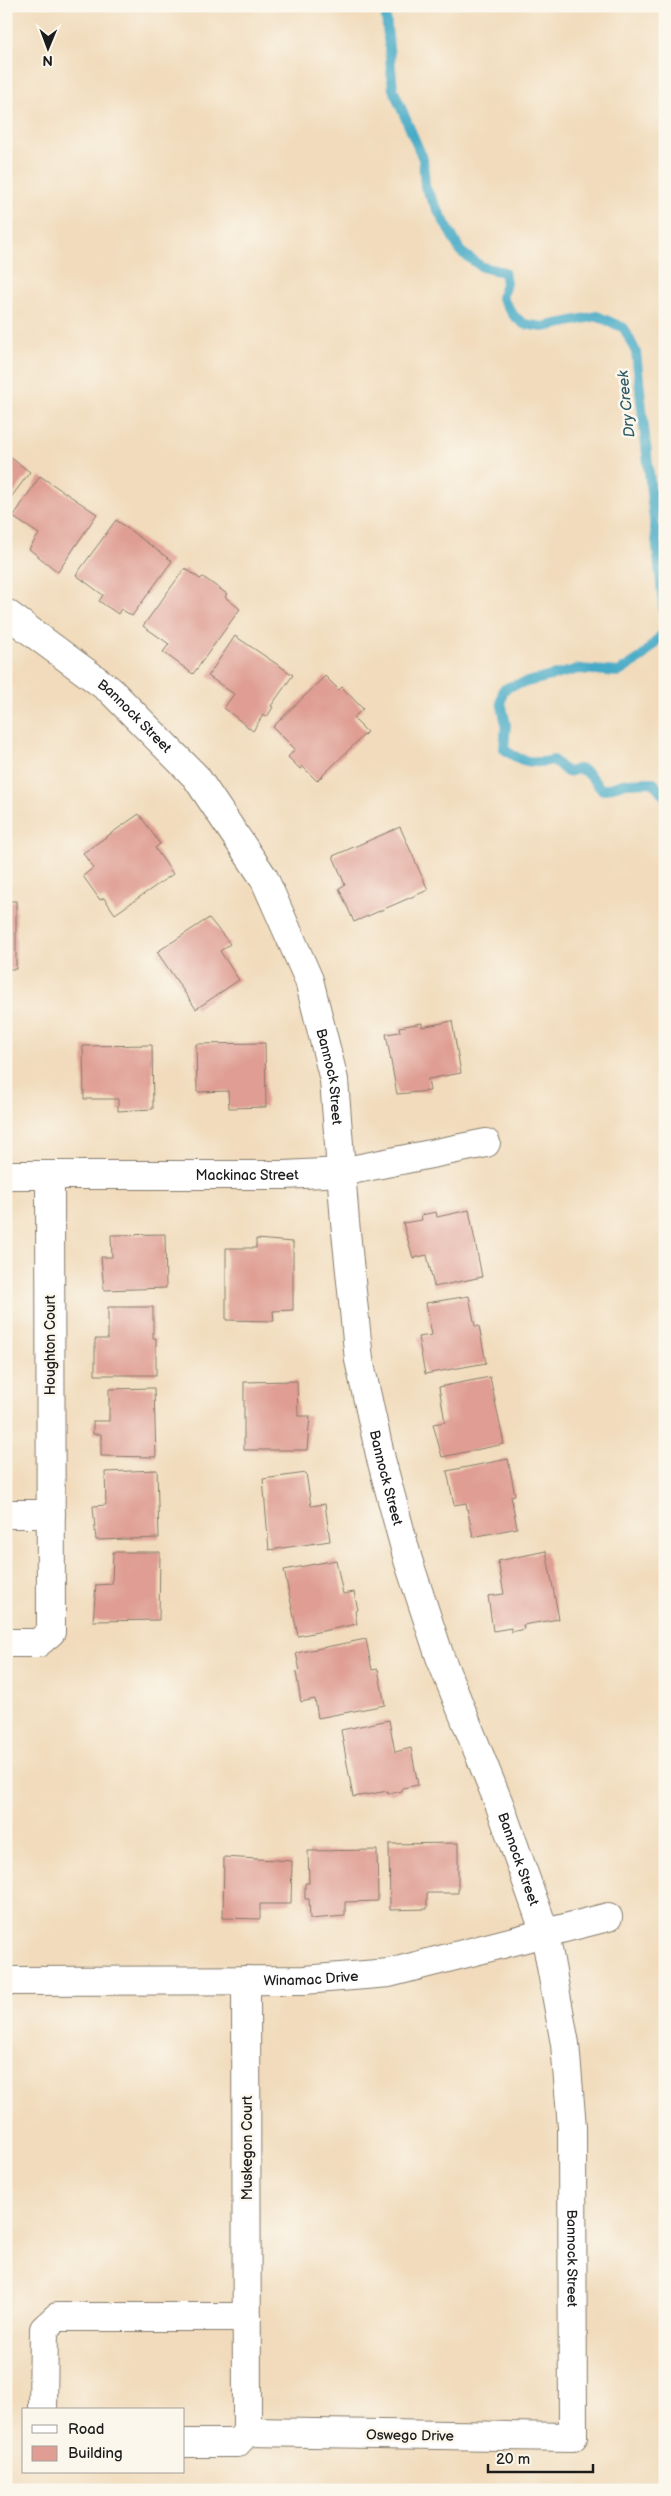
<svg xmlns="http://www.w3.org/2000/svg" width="671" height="2496" viewBox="0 0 671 2496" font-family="'Balsamiq Sans',sans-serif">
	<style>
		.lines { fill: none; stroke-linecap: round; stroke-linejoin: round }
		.stream { stroke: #46aac6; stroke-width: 10 }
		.building { fill: #df9d93 }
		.minor-casing { stroke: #867c6c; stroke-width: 30 }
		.minor { stroke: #fff; stroke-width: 28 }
		.labels { text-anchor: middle; stroke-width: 5; stroke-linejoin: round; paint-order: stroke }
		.street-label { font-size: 14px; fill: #1c1c1c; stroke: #fbf7ec }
		.water-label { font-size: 15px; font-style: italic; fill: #2f5c68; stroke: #fbf7ec }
	</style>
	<rect width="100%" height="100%" fill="#fbf7ec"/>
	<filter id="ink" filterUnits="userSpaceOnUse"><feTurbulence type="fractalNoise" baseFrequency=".02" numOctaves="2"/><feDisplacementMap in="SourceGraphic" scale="10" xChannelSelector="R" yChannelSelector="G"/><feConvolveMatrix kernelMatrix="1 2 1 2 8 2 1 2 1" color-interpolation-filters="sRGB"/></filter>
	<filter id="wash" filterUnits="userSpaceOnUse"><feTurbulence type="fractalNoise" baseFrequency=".0096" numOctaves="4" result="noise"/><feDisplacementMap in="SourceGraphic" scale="20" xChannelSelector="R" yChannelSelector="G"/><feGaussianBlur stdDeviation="1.12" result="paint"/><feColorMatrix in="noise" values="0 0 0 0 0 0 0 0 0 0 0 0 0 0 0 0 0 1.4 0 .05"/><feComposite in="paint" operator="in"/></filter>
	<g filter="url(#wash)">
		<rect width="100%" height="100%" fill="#f1dbbc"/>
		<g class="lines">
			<!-- stream -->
			<g class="stream">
				<polyline points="385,6 393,89 423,159 425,187 461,252 482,267 504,272 506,283 502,298 514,316 524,324 543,327 597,316 624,328 636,352 665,622"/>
				<path d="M665 631 642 657 619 672 579 669 511 686 503 690 501 702 506 724 504 749C518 761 535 765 553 760L567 772C571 772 575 769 578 769 589 769 595 785 603 790L626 783 653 782 665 797"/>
			</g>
		</g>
		<g id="blocks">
			<!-- building -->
			<g class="building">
				<polygon points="6,454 30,472 6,504"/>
				<polygon points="40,476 97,514 58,572 29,549 39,534 13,517"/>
				<polygon points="116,520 172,561 132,616 121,609 118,614 99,601 103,595 76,575"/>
				<polygon points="185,568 200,579 203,577 227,594 225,597 240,609 193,674 163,652 169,644 143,626"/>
				<polygon points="235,636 293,675 271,706 273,707 267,717 263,715 253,731 224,708 234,694 208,676"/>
				<polygon points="325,676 339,690 342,687 363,709 353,718 367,732 317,781 302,766 300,769 288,757 295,749 273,727"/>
				<polygon points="6,740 9,740 10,809 6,809"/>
				<polygon points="139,814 160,844 155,848 173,874 115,914 104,898 100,900 83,876 93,868 83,853"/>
				<polygon points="400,827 428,890 354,922 339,888 345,885 333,856"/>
				<rect x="6" y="901" width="10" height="68"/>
				<polygon points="209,918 230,944 220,951 239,980 196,1009 157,952"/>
				<polygon points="452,1021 461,1073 428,1079 430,1091 397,1094 386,1034 400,1032 399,1027 422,1023 422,1027"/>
				<polygon points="265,1043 266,1107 229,1108 228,1091 197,1092 196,1044"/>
				<polygon points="152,1045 153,1109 118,1111 118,1099 84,1099 83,1046"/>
				<polygon points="469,1210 482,1277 434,1287 427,1255 413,1258 403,1223 422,1220 421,1215 436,1212 437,1217"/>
				<polygon points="165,1234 166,1288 104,1290 101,1257 112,1257 111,1235"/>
				<polygon points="256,1239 293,1242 293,1310 273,1311 274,1321 226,1320 226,1248 256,1248"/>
				<polygon points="469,1296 475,1326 479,1326 486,1363 425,1374 418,1337 432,1335 426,1303"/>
				<polygon points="108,1307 153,1307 153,1338 156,1338 156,1375 95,1375 95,1339 108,1339"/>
				<polygon points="490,1377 504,1444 442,1457 433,1424 445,1422 439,1387"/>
				<polygon points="297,1381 298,1416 310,1416 307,1450 244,1450 244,1382"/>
				<polygon points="154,1388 156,1457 101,1456 101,1434 93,1434 93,1421 109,1421 109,1389"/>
				<polygon points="508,1459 515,1495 511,1496 517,1528 473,1537 466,1503 454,1505 447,1471"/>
				<polygon points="157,1470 159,1538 96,1540 93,1506 106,1505 105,1472"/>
				<polygon points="306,1473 311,1506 325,1504 330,1541 269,1550 263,1479"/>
				<polygon points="546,1551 559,1619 523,1625 524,1629 511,1632 511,1628 493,1631 488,1596 504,1594 498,1561"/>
				<polygon points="113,1552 160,1552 159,1620 93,1621 96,1585 112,1584"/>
				<polygon points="336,1560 343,1594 354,1592 358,1610 355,1611 357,1624 298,1636 284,1570"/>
				<polygon points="366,1639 372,1670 378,1669 385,1705 318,1718 315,1699 301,1702 296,1672 300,1671 296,1653"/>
				<polygon points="389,1720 395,1752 411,1748 418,1785 402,1788 402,1791 388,1794 388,1791 353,1797 341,1730"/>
				<polygon points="458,1843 458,1893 427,1893 427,1909 390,1910 389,1844"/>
				<polygon points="377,1850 378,1901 345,1902 345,1916 310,1919 309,1899 305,1899 305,1883 309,1883 308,1851"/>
				<polygon points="224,1857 292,1861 291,1904 260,1904 260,1919 223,1918"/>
			</g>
		</g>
	</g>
	<g filter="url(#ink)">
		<use href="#blocks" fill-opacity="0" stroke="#867c6c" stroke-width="1"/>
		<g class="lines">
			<!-- minor casing -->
			<g class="minor-casing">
				<g id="minor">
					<path id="s1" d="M6 613 110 690 196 777 264 878 309 980 334 1080 345 1222 359 1360 381 1459 408 1560 440 1657 500 1806 545 1933 565 2044 572 2127 573 2437 247 2432"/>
					<path id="s2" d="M6 1175H285L341 1172 486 1143"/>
					<polyline points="6,1514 51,1514"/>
					<polyline points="6,1643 38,1643 51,1632 50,1175"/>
					<path id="s3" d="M6 1981 304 1980 389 1973 608 1917"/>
					<polyline points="43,2410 44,2329 57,2317 247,2317"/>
					<polyline points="184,2443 237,2443 247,2432 246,1980"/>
				</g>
			</g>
			<!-- minor -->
			<use href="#minor" class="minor"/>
		</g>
	</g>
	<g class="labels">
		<!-- street labels -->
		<g class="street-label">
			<text dy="5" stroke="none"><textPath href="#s1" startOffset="165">Bannock Street</textPath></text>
			<text dy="5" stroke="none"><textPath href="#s1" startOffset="584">Bannock Street</textPath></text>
			<text dy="5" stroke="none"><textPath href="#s2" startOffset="241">Mackinac Street</textPath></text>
			<text transform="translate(50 1345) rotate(-90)" y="5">Houghton Court</text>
			<text dy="5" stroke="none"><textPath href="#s1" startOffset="990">Bannock Street</textPath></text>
			<text dy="5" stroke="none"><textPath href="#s1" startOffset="1394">Bannock Street</textPath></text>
			<text dy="5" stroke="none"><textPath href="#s3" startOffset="305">Winamac Drive</textPath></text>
			<text transform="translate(247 2148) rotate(-90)" y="5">Muskegon Court</text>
			<text dy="5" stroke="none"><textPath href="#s1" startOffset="1800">Bannock Street</textPath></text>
			<text transform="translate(410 2435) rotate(1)" y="5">Oswego Drive</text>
		</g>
		<!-- water labels -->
		<g class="water-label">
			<text transform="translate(626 404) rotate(-96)" y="5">Dry Creek</text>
		</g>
	</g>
	<!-- margin -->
	<rect width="671" height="2496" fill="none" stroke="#fbf7ec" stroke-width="25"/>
	<!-- legend -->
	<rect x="22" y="2408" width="162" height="65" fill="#fbf7ec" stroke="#a29f99"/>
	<rect x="32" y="2425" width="25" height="8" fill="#ffffff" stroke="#a29f99"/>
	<text x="68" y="2434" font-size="15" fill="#1c1c1c">Road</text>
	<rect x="32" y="2446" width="25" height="15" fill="#df9d93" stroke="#a29f99"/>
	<text x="68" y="2458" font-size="15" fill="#1c1c1c">Building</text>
	<!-- north arrow -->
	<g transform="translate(48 48) rotate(181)" stroke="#fbf7ec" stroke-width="4" paint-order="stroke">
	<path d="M0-4L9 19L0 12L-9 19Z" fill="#1c1c1c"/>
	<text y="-8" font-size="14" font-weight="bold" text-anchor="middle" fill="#1c1c1c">N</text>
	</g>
	<!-- scale -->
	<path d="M488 2464v8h105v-8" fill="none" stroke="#1c1c1c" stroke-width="2.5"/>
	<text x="496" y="2464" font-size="15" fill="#1c1c1c" stroke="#fbf7ec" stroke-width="4" paint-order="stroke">20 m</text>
</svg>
